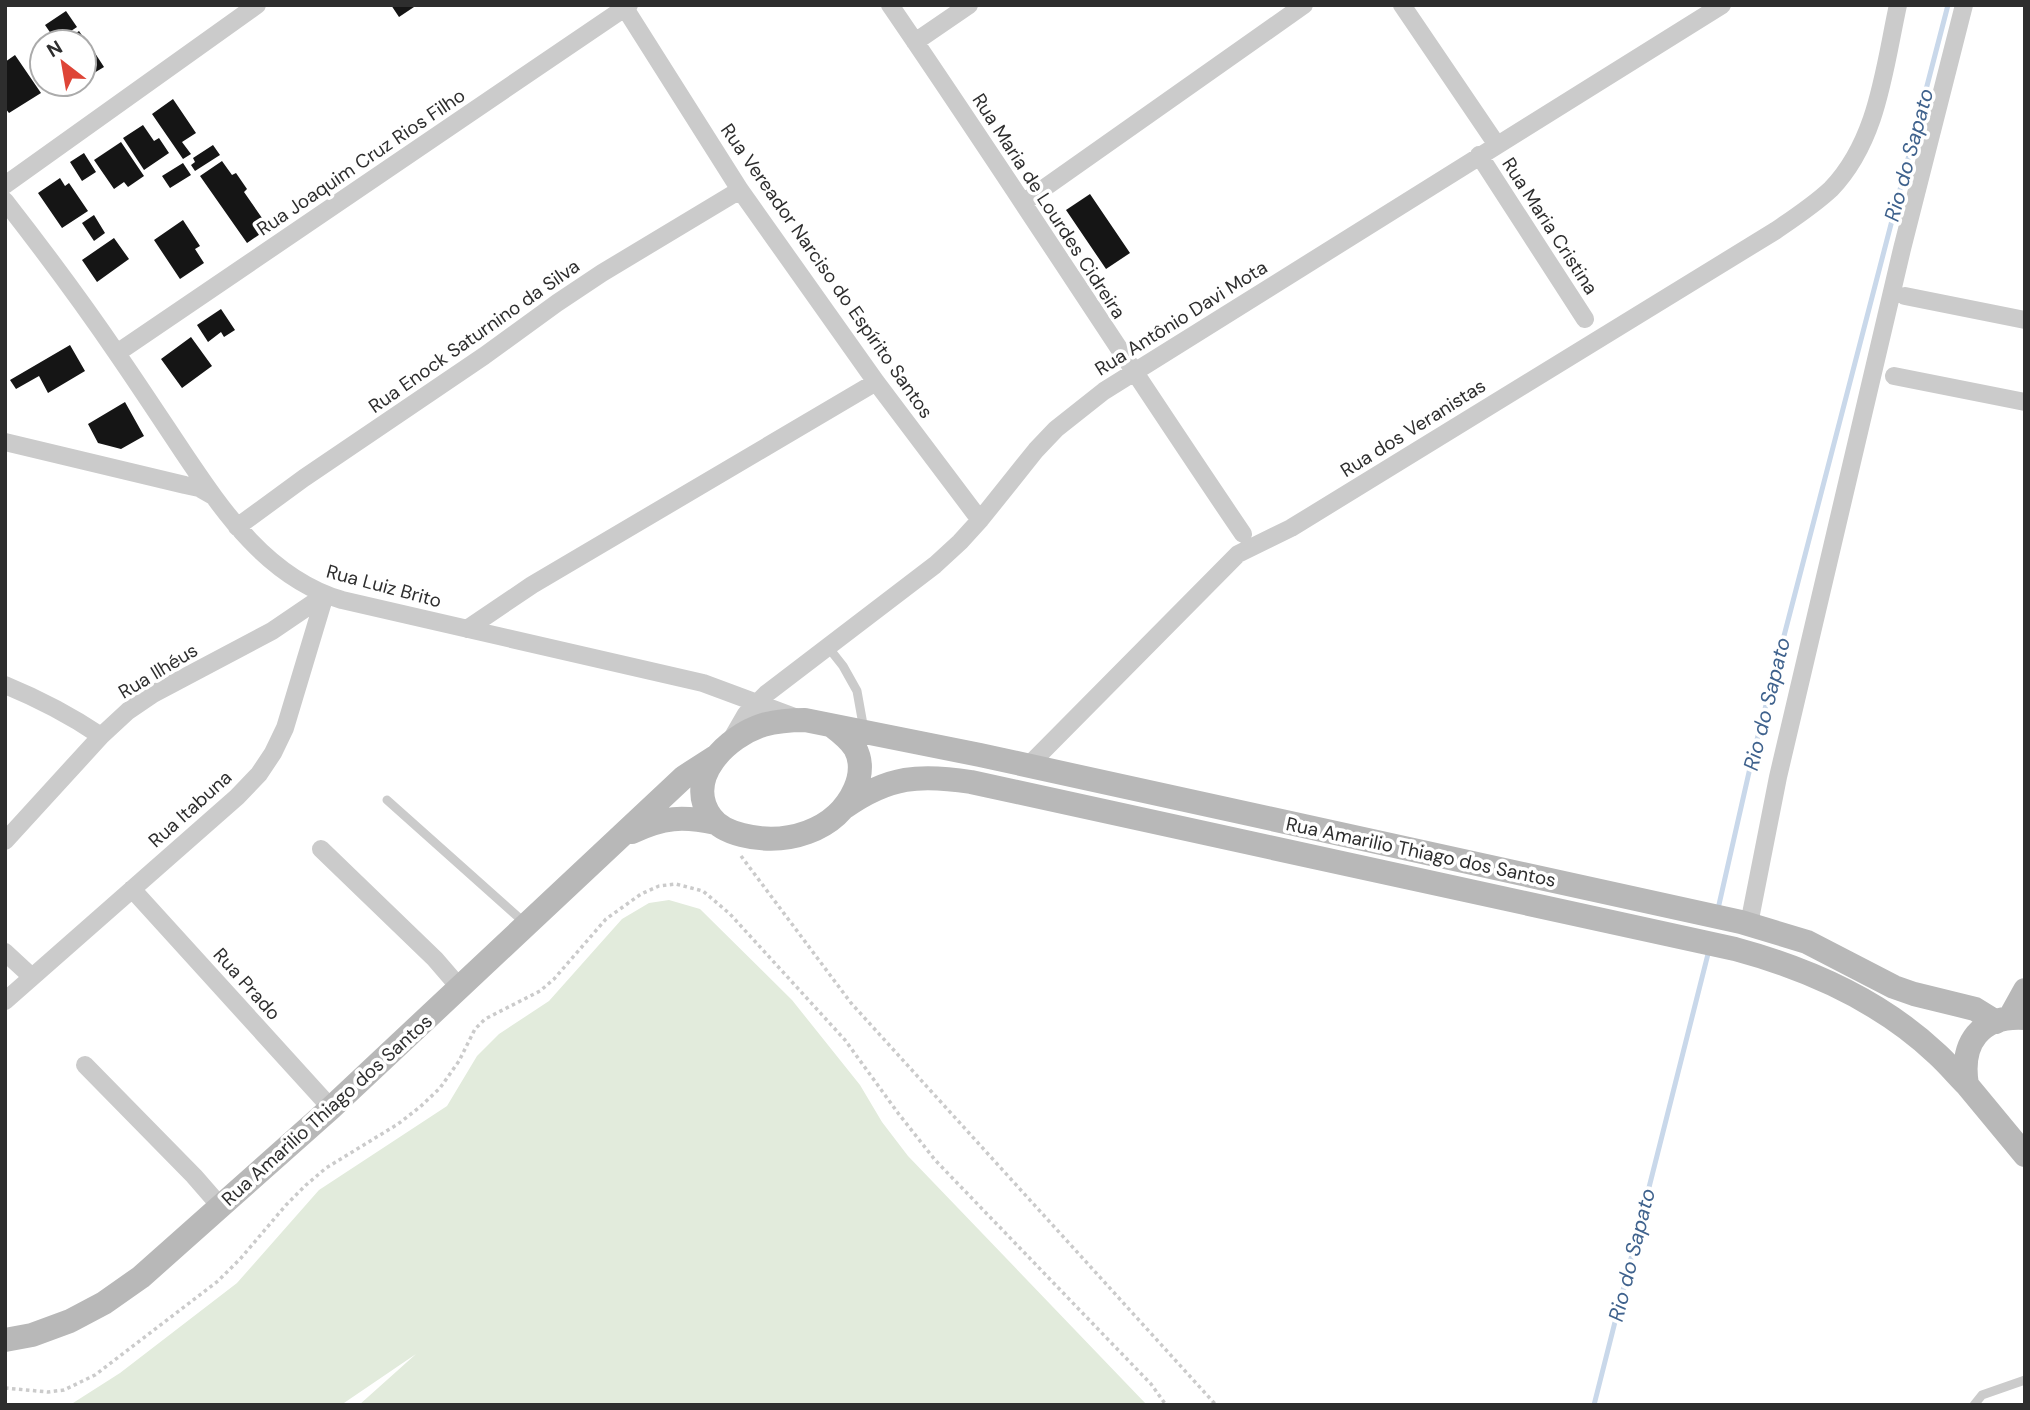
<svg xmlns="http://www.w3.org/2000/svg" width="2030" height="1410" font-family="'DM Sans',sans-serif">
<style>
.green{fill:#e2ebdc}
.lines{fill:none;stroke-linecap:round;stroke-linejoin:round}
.stream{stroke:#c9d8ea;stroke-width:5}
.building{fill:#151515}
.path{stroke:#cbcbcb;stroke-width:3.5;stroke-dasharray:3.5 3.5;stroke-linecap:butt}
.lane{stroke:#cbcbcb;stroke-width:9}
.street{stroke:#cbcbcb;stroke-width:18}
.secondary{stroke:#b8b8b8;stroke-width:24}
.labels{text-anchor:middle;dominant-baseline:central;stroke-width:7;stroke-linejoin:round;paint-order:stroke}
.street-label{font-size:19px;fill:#2e2e2e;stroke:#fff}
.water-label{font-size:21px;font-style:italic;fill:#3f628d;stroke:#fff}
</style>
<rect width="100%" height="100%" fill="#fff"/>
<!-- green -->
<path class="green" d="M 669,900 L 700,909 L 792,1000 L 860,1085 L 882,1122 L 908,1156 L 1147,1405 L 359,1405 L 416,1354 L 341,1405 L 31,1405 L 73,1403 L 120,1373 L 237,1283 L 319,1190 L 447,1106 L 477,1056 L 499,1034 L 549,1001 L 622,919 L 649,903 Z"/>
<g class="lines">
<!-- stream -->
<path class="stream" d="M 1718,909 L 1752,759 L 1948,5
M 1594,1405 L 1709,950"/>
</g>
<!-- building -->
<path class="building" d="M 391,5 L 417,5 L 399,17 Z
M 66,11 L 77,27 L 56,41 L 45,25 Z
M 79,31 L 90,47 L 84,51 L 84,42 L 62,42 Z
M 93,50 L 104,67 L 84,79 L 84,56 Z
M 15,55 L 41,93 L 9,113 L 5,108 L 5,62 Z
M 173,99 L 196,133 L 182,142 L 191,154 L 183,159 L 152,114 Z
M 143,125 L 154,141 L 159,138 L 169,153 L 144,170 L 123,138 Z
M 121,142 L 144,176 L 128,187 L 124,182 L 114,189 L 94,160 Z
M 213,145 L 220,155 L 195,171 L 191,165 L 195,162 L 193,158 Z
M 84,153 L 96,172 L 82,181 L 70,162 Z
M 222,161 L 232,175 L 236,173 L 247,189 L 244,192 L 269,228 L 247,243 L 200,176 Z
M 183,163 L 191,175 L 170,188 L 162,176 Z
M 60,178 L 65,186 L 69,183 L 88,211 L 62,228 L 38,193 Z
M 1090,194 L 1130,253 L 1106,269 L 1066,210 Z
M 94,215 L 105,233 L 94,241 L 82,223 Z
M 183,220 L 200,246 L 195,249 L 204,263 L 180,279 L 154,240 Z
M 114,238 L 129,259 L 97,282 L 82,260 Z
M 221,309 L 235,330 L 224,337 L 221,332 L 208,342 L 197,325 Z
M 191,337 L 212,366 L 182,388 L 161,359 Z
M 70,345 L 85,371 L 48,393 L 39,376 L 16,389 L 10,380 Z
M 125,402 L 144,436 L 121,449 L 98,443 L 88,424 Z"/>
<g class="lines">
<!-- path -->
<path class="path" d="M 741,856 L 851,1003 L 1216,1405
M 5,1388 L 48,1392 L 64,1390 L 95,1375 L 218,1281 L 241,1258 L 286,1205 L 306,1185 L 326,1168 L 398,1124 L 420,1107 L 440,1088 L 459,1061 L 475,1029 L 485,1019 L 540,991 L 554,979 L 606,919 L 641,894 L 659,886 L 676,884 L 703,891 L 730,914 L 845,1040 L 898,1113 L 935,1160 L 1151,1384 L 1166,1405"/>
<!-- lane -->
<path class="lane" d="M 828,647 L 843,666 L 857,691 L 864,730
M 387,800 L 526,924
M 1974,1405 L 1982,1395 L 2025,1380"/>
<!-- street -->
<path class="street" d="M 623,5 L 740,190 L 876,382 L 980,520
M 890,5 C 1010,180 1124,359 1243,534
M 1402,5 L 1497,145
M 915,42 L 969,5
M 1479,155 L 1585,319
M 5,185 L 257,5
M 5,201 C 44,251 82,302 118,355 C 140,387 161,419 183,452 C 224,513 268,578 342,600 L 703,683 L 797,718
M 1023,203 L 1304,5
M 1905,296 L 2025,320
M 117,353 L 629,5
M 1894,376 L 2025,402
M 5,442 L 185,485 L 199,488 L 213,496
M 237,527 L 304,478 L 484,356 L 557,303 L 602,273 L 740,190
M 467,629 L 532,585 L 876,382
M 5,685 C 39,699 70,715 101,736
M 731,740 L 746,714 L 766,694 L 935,565 L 960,542 L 980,520 L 1036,450 L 1056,429 L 1104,391 L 1722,5
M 1028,766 L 1238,554 L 1291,528 L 1775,231 C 1794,218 1814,205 1831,189 C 1878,140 1884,69 1898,5
M 5,841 L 101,736 L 128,711 L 153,694 L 272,631 L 325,595
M 321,849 L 435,959 L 460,988
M 132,889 L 331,1108
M 1749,924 L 1778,777 L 1902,249 L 1964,5
M 5,952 L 32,977
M 5,1001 L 237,797 L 259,774 L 273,753 L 285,728 L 325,595
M 85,1065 L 194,1176 L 221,1207"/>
<!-- secondary -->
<path class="secondary" d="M 832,726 C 840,732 849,739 855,748 C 862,761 861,775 855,789 C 836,832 785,846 742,835 C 730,832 718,827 711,817 C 683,778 728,736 763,725 C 777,721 791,720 805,720 L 980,755 L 1741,922 L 1807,942 L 1894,987 L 1914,994 L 1975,1009 L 1996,1022
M 845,807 C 889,776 920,774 971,782 L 1735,949 C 1809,969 1881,1001 1937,1054 C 1948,1064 1957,1075 1967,1085
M 632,832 C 663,817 683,816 716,823
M 2010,1017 L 2025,990
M 2025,1018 C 1980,1015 1960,1043 1967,1085 L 2025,1155
M 5,1340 L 32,1335 L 70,1321 L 104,1303 L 141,1277 L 331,1108 L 684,777 L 715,757"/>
</g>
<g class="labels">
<!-- street labels -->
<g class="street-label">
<text transform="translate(361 162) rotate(-34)">Rua Joaquim Cruz Rios Filho</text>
<text transform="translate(1049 206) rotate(57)">Rua Maria de Lourdes Cidreira</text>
<text transform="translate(1550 226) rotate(57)">Rua Maria Cristina</text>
<text transform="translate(827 271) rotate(55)">Rua Vereador Narciso do Espírito Santos</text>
<text transform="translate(1181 318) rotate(-32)">Rua Antônio Davi Mota</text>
<text transform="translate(474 336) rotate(-35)">Rua Enock Saturnino da Silva</text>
<text transform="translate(1413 428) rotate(-32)">Rua dos Veranistas</text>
<text transform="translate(384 586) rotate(15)">Rua Luiz Brito</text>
<text transform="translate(158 671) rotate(-31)">Rua Ilhéus</text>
<text transform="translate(190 809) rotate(-42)">Rua Itabuna</text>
<text transform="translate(1421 852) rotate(12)">Rua Amarilio Thiago dos Santos</text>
<text transform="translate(247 984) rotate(48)">Rua Prado</text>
<text transform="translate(327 1110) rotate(-42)">Rua Amarilio Thiago dos Santos</text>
</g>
<!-- water labels -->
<g class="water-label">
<text transform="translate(1909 155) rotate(-75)">Rio do Sapato</text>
<text transform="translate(1767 704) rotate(-76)">Rio do Sapato</text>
<text transform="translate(1632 1255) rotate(-76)">Rio do Sapato</text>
</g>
</g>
<!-- border -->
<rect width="2030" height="1410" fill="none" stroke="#2e2e2e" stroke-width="14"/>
<!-- north arrow -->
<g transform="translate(63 63) rotate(329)"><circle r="33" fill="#ffffff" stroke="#ababab" stroke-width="2"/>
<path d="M0-5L12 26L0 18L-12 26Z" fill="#de4537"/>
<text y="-10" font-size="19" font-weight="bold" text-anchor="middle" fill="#2e2e2e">N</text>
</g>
</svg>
